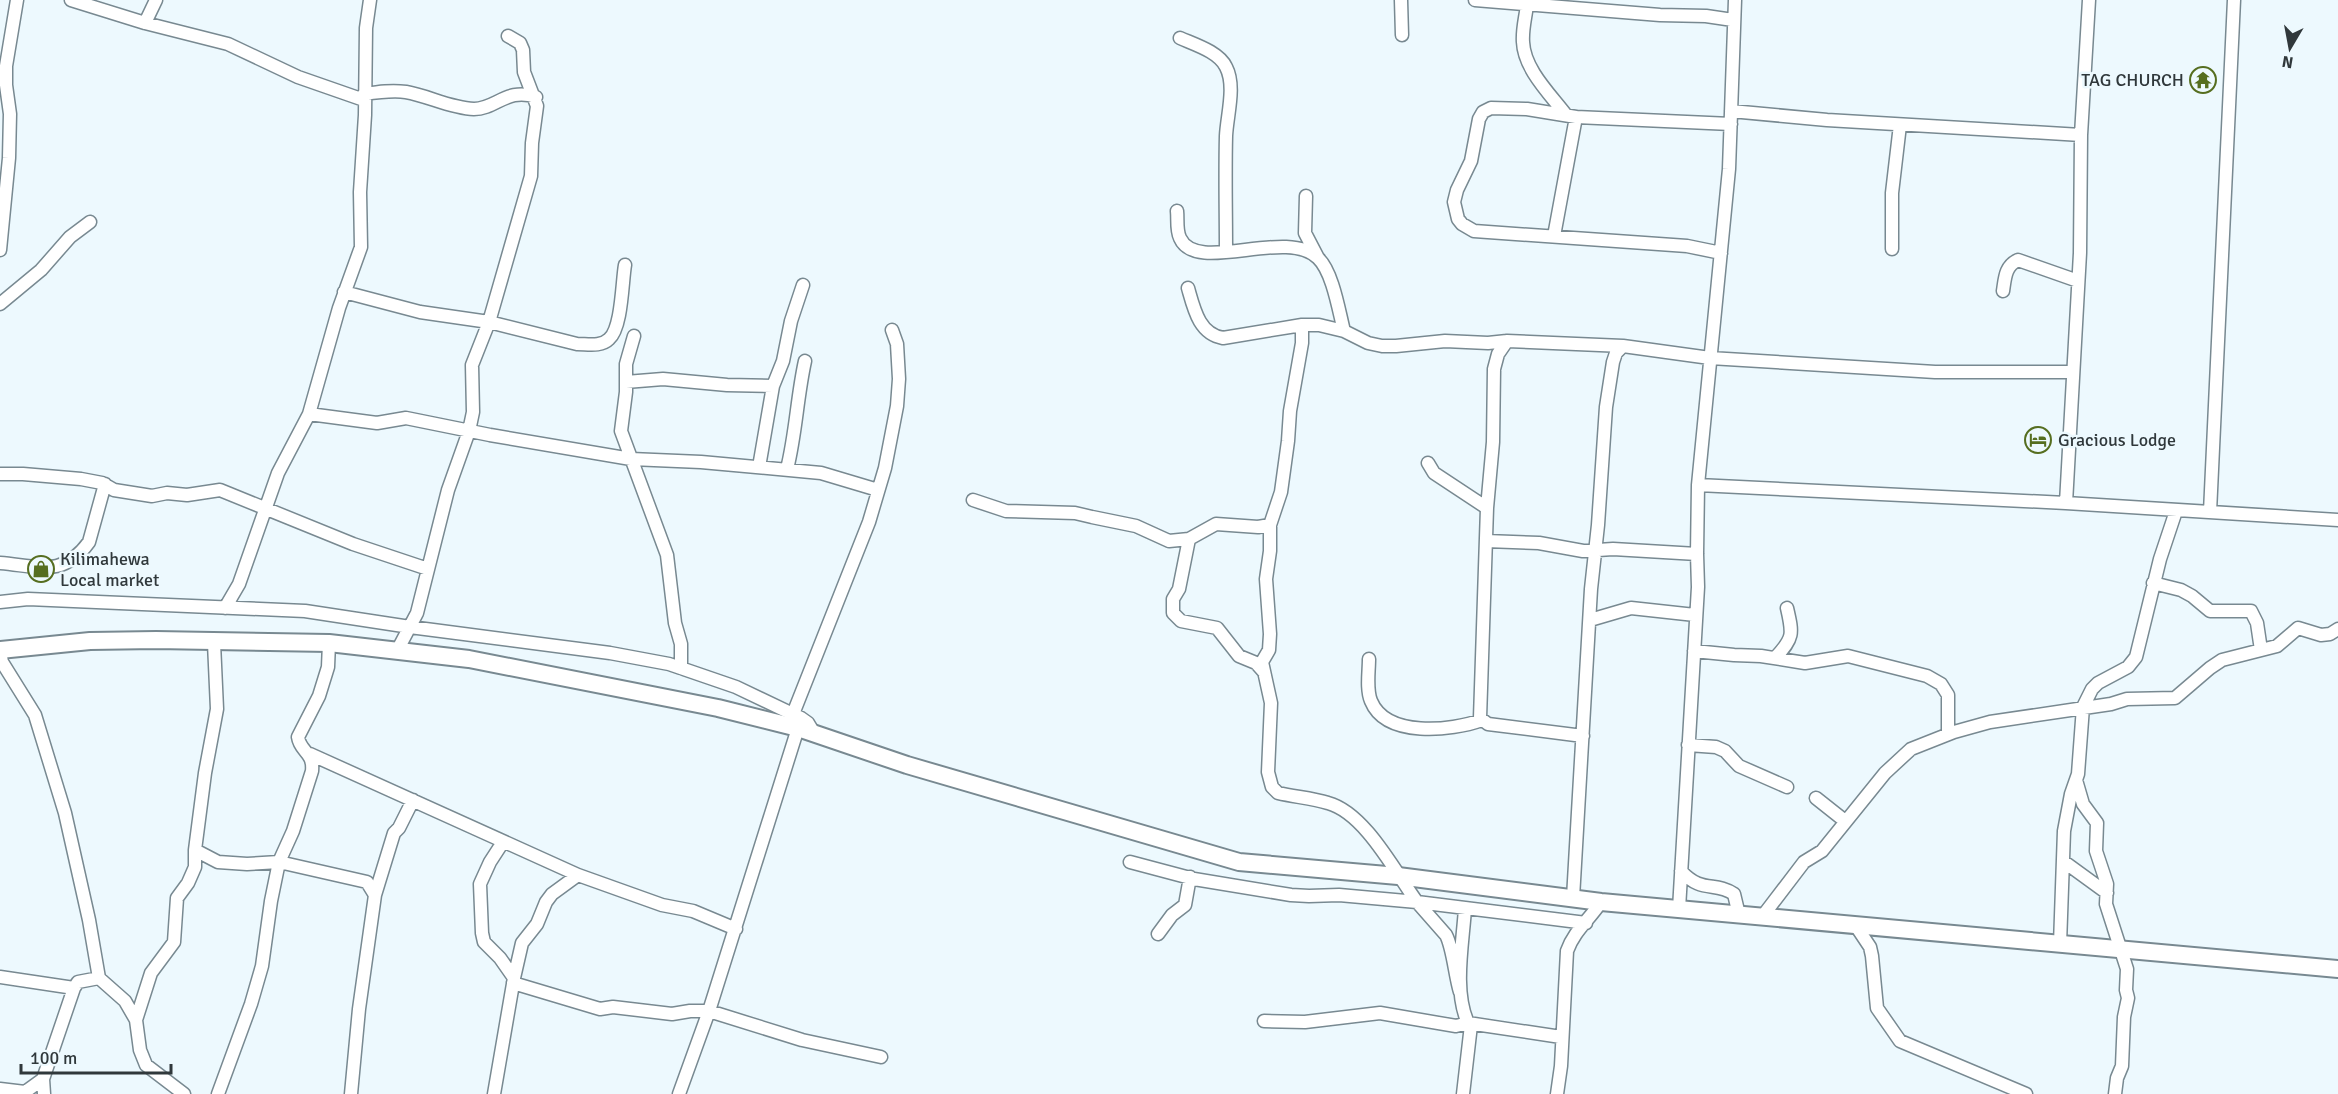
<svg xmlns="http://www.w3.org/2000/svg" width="2338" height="1094" font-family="Signika,sans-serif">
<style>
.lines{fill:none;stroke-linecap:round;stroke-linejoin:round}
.minor-casing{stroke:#788991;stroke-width:15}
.secondary-casing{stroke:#788991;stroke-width:20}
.minor{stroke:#fff;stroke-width:12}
.secondary{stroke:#fff;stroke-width:16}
.labels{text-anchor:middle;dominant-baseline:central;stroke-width:5;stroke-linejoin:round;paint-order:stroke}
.poi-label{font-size:18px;fill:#30383b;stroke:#edf9fe;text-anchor:start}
</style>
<rect width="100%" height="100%" fill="#edf9fe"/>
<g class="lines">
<defs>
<path id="minor" d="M 71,0 L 145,23 L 228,44 L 298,77 L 364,100
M 1401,0 L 1402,35
M 1475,0 L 1660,15 L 1706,16 L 1733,20
M 1527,4 C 1526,16 1522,29 1523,42 C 1524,69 1550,94 1566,115
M 145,23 L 156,0
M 1180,38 C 1196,45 1219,52 1226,67 C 1236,86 1227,115 1226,136 C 1225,175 1226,213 1226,252
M 364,94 C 378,92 392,90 406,92 C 429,96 450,108 474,109 C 496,109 507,87 536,97
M 1731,111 L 1827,120 L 2081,135
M 1306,196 L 1305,233 L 1318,258
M 1177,211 C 1178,219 1176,230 1180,238 C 1196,275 1286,227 1318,258 C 1333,272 1339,312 1344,331
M 1554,236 L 1576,117
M 1892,249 L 1892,193 L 1900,125
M 0,250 L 9,158 L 10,114 L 6,85 L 6,66 L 17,0
M 1721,253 L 1687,246 L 1474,231 L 1462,224 L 1458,219 L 1454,202 L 1457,190 L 1471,161 L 1479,119 L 1483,112 L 1491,108 L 1527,109 L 1576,117 L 1731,124
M 1188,288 C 1194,309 1199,334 1223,338 L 1302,325 L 1319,325 L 1344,331 L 1368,343 L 1382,346 L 1396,346 L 1445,341 L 1488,343 L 1507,341 L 1623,346 L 1710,358 L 1935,372 L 2073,372
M 2003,291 C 2005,278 2005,266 2018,260 L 2078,281
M 344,292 L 420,312 L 489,322 L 577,344 C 588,344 601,347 609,339 C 622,328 622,282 625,265
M 0,304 L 41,270 L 70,237 L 90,222
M 1302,325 L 1302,343 L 1290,411 L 1288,441 L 1281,492 L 1270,525 L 1270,551 L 1266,579 L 1270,634 L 1269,650 L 1262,662 L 1271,703 L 1268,772 L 1272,787 L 1278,793 C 1295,797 1312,798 1328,803 C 1365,813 1395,872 1417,902 L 1586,923
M 634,336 L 626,364 L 626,392 L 621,431 L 667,555 L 675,623 L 681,644 L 681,668
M 1507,341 L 1498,354 L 1494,369 L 1493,442 L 1487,508 L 1480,718 L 1488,724 L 1583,736
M 626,382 L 663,379 L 727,385 L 773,386
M 309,414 L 377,423 L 406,418 L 490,435 L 631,459 L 701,462 L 821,473 L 878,490
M 1428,463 L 1434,473 L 1487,508
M 759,467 L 773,386 L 783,361 L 791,321 L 803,285
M 787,469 C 796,433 797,397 805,361
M 0,474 L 23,474 L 81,479 L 102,483 L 114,490 L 152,496 L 167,493 L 187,495 L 220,490 L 353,544 L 428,569
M 1698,485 L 2066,503 L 2080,253 L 2081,135 L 2089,0
M 973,500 L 1006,511 L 1075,513 L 1092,517 L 1136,526 L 1169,541 L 1189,539 L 1216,524 L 1258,527 L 1270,525
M 2066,503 L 2338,520
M 2210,512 L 2234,0
M 1189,539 L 1179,589 L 1173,599 L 1173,613 L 1181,621 L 1217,628 L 1239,656 L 1256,663 L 1264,672
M 1486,541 L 1539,543 L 1583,551 L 1613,549 L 1697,554
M 0,563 C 38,566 63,578 89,542 L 105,484
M 2153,583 L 2181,590 L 2192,596 L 2210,611 L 2251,611 L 2257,623 L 2261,650
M 0,602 L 28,599 L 305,611 L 410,627 L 610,653 L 669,664 L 736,687 L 801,718 L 808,723 L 814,733
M 225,608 L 239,584 L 278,473 L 309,414 L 339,308 L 361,247 L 360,192 L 365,115 L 366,28 L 370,0
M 1590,620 L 1631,608 L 1695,615
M 397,651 L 417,613 L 448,490 L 469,431 L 473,412 L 472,365 L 489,322 L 531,176 L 532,143 L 537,106 L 524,72 L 523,50 L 520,43 L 508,36
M 1694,651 L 1734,655 L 1761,656 L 1805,663 L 1848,656 L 1927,676 L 1941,684 L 1948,695 L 1948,734
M 0,652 L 2,662 L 35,715 L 65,813 L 89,920 L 99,978 L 125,1001 L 136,1020
M 1775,658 C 1794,638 1793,634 1787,608
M 1369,659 C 1369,672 1366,689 1371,701 C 1386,738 1451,731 1482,720
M 793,714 L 869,522 L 885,468 L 897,406 L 899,379 L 897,344 L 892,330
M 1688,745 L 1716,747 L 1725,751 L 1739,766 L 1787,787
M 310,754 L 578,875 L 662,905 L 693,911 L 736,929
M 2076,780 L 2083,804 L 2097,823 L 2096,851 L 2107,884 L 2106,904 L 2127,969 L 2126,990 L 2128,998 L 2124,1017 L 2122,1066 L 2117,1078 L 2115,1094
M 1816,798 L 1845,821
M 503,842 L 490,862 L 480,884 L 482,933 L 484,942 L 500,958 L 514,978
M 195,850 L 218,862 L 247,864 L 279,862 L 367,882 L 375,895
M 2063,861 L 2107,893
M 1130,862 L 1194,879 L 1291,895 L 1309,896 L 1339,895 L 1417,902 L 1446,935 C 1453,948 1455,976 1460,992
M 1681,871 C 1702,894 1715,881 1734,894 L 1739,915
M 1573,898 L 1591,589 L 1598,525 L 1606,407 L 1613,362 L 1616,353 L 1623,346
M 1465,908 C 1463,943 1453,990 1468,1023 L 1561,1037
M 1679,909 L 1698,587 L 1697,554 L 1698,485 L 1729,169 L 1735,0
M 1762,917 L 1804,862 L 1822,851 L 1885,773 L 1911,749 L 1954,732 L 1990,722 L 2111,704 L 2127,699 L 2175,698 L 2210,668 L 2222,660 L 2277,646 L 2298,628 L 2321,635 L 2330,634 L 2338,629
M 1856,926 L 1870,947 L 1872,956 L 1877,1008 L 1900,1041 L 2026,1094
M 1158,934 L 1172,915 L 1185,905 L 1190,877
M 2060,944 L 2064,831 L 2071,794 L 2078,774 L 2083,707 L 2092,689 L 2098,683 L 2128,667 L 2136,657 L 2160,559 L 2176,511
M 0,977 L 74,988
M 513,983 L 600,1009 L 613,1007 L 672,1014 L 690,1011 L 709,1011 L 802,1040 L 881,1057
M 1264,1021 L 1305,1022 L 1380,1013 L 1456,1026 L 1468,1023
M 0,1089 L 25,1092 L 43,1079
M 44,1094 L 43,1079 L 74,988 L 78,982 L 99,978
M 184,1094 L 146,1065 L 140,1050 L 136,1020 L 151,973 L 174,942 L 177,898 L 188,883 L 195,867 L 195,850 L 205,773 L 217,709 L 214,643
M 218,1094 L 251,1004 L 262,966 L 271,901 L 279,862 L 293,831 L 312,771 C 314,752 300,752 298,737 L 319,696 L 328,667 L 329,643
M 351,1094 L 359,1009 L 375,895 L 394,833 L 399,828 L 413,800
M 494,1094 L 514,978 L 522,943 L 537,924 L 546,902 L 552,894 L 578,875
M 679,1094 L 709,1011 L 798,728
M 1463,1094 L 1471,1025
M 1557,1094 L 1561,1066 L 1567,951 C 1574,931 1589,920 1601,902"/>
<path id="secondary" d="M 0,650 L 90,641 L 156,640 L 329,643 L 469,659 L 718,708 L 798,728 L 907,765 L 1239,862 L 1398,876 L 1601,902 L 2338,969"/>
</defs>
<!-- minor casing -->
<use href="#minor" class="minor-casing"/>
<!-- secondary casing -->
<use href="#secondary" class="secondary-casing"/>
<!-- minor -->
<use href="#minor" class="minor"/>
<!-- secondary -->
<use href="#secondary" class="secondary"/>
</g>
<!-- icons -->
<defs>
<symbol id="temple-ring" viewBox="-11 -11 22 22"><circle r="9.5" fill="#edf9fe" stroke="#566e20" stroke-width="1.5"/><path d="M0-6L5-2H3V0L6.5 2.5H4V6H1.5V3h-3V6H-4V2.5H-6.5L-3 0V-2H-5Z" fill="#566e20"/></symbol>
<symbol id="hotel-ring" viewBox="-11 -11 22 22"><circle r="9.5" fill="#edf9fe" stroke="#566e20" stroke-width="1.5"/><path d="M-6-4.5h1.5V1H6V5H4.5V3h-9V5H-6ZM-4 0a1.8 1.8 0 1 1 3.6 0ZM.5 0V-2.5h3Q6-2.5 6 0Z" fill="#566e20"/></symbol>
<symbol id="shop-ring" viewBox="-11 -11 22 22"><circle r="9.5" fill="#edf9fe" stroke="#566e20" stroke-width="1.5"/><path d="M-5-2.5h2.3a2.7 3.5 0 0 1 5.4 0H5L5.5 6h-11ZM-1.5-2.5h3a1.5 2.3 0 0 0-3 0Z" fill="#566e20"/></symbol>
</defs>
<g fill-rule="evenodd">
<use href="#temple-ring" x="2188" y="65" width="30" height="30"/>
<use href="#hotel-ring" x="2023" y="425" width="30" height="30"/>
<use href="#shop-ring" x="26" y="554" width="30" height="30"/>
</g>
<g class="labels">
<!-- poi labels -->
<g class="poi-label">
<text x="2184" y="80" text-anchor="end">TAG CHURCH</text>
<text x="2058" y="440">Gracious Lodge</text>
<text x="60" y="559">Kilimahewa<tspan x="60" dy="21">Local market</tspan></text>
</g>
</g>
<!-- north arrow -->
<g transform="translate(2290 48) rotate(190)" stroke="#edf9fe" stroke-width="4.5" paint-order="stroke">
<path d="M0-4.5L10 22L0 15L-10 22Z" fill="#30383b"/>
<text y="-9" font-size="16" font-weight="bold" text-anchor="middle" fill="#30383b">N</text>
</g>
<!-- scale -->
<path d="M21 1064v9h150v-9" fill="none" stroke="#30383b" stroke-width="3"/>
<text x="30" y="1064" font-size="18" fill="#30383b" stroke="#edf9fe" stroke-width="4.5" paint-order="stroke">100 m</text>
</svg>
